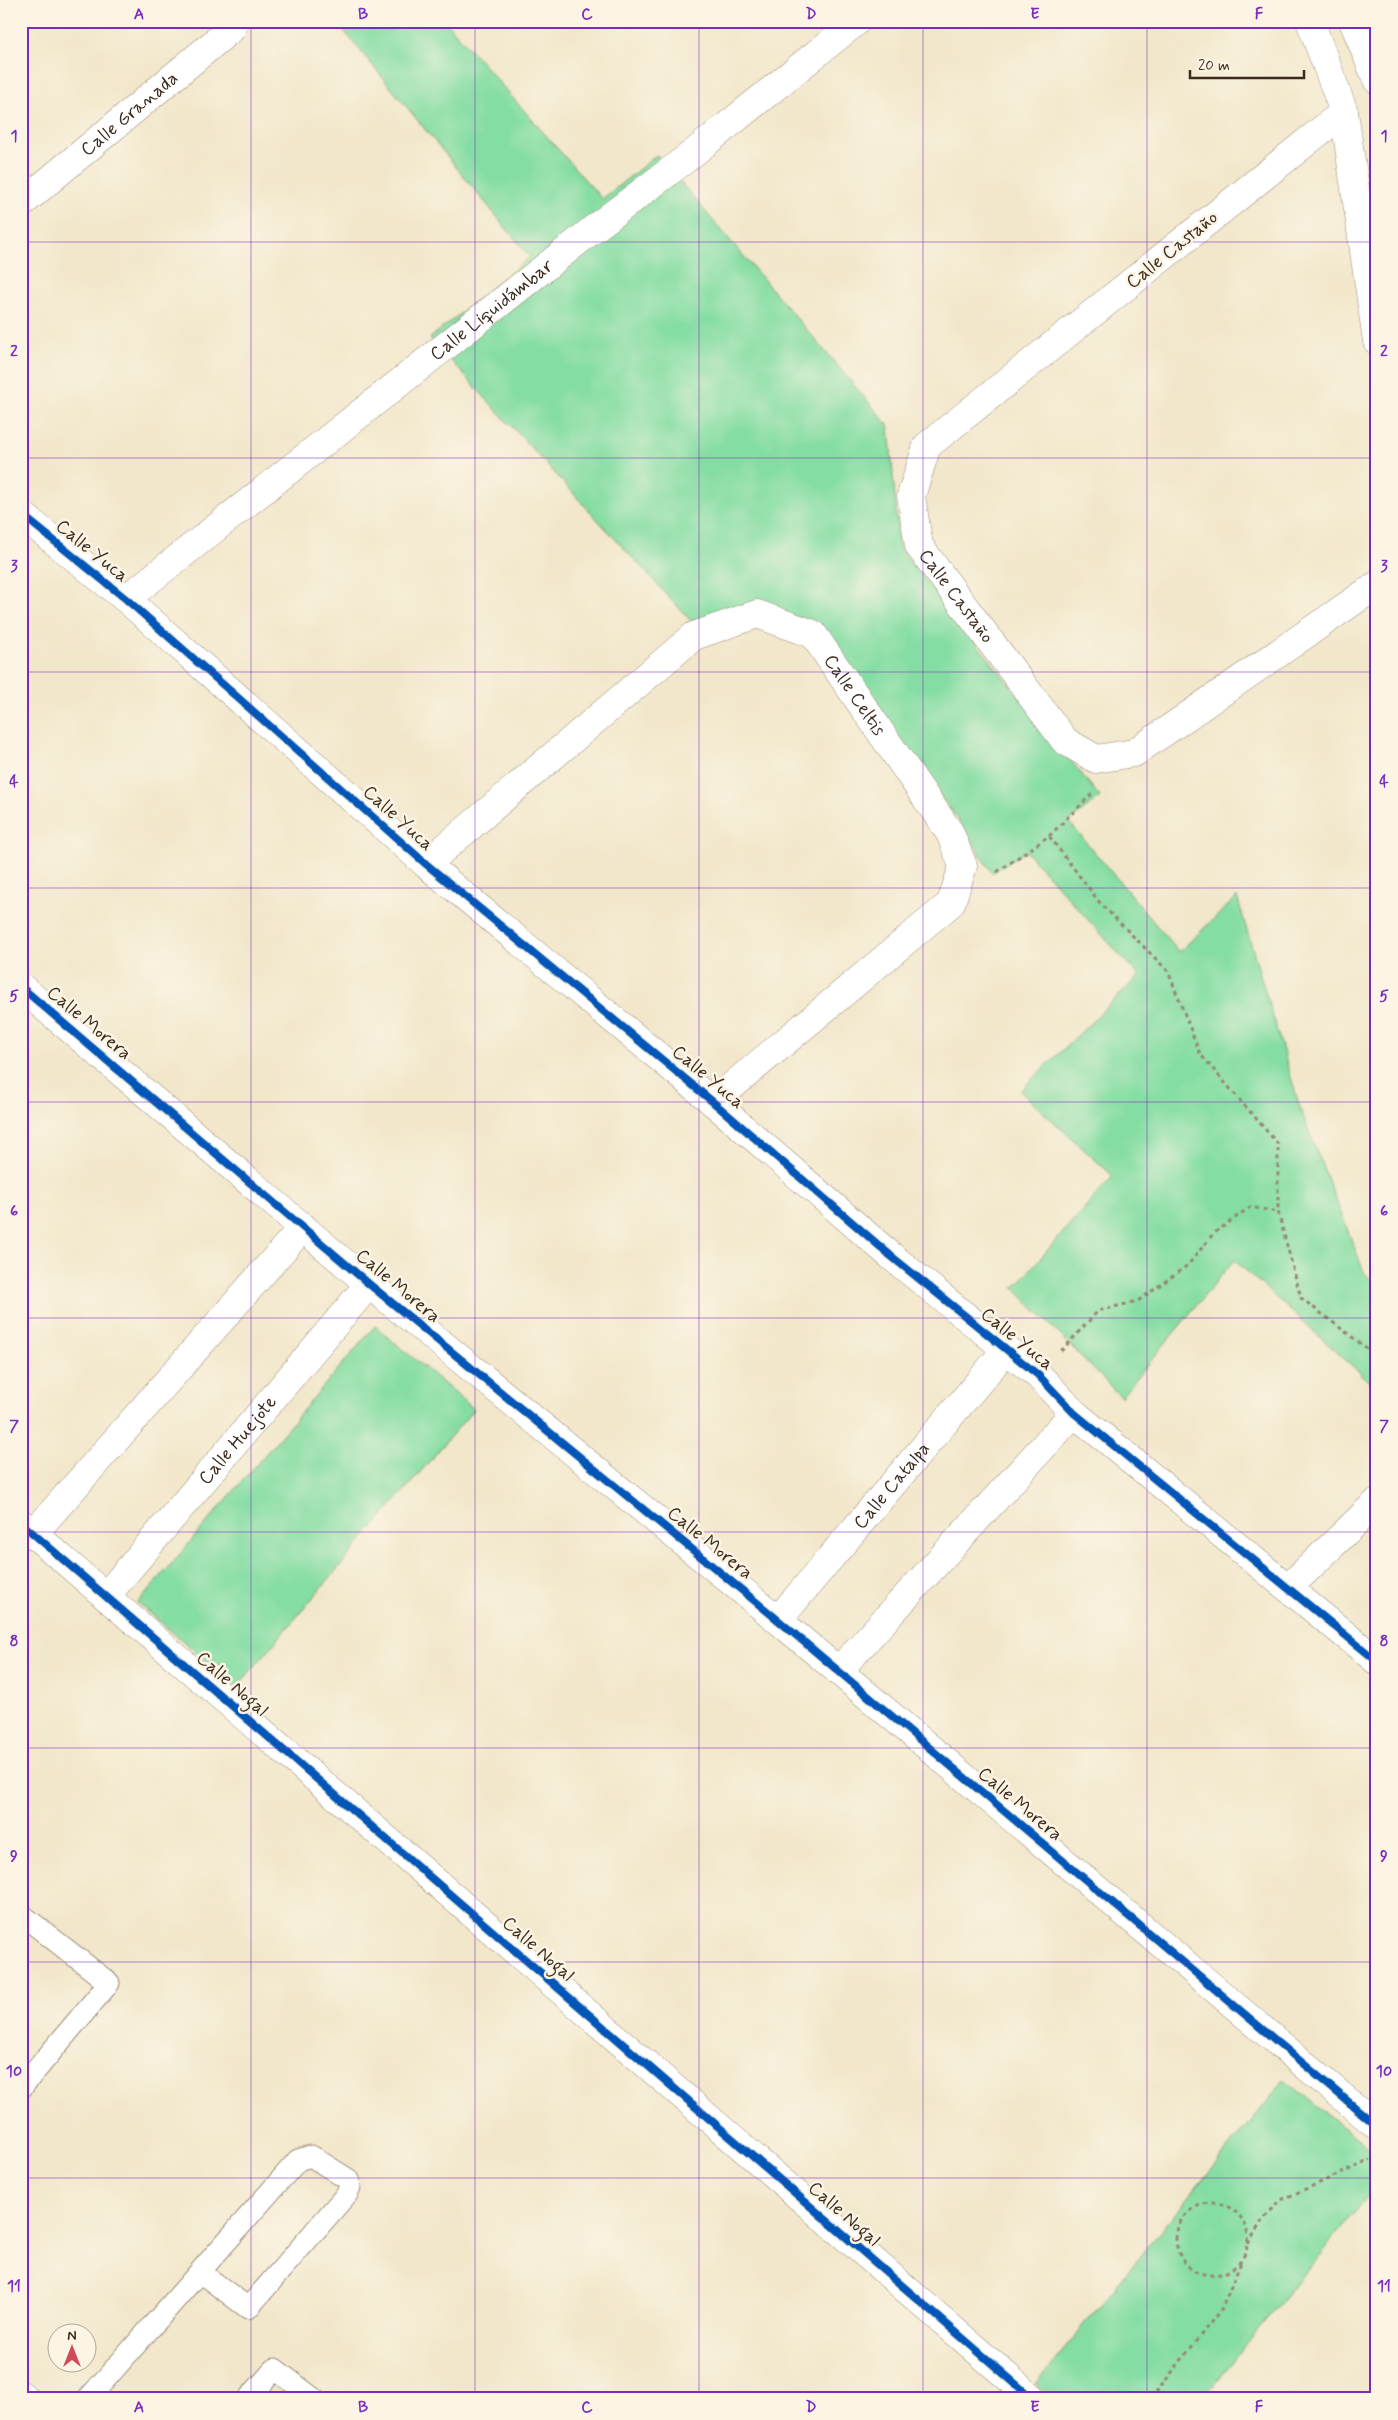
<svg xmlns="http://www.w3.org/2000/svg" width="1398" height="2420" font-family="Mynerve,sans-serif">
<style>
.green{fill:#84dda3;stroke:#608460}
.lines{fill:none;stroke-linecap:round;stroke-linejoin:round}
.lane-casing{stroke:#968874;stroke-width:23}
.street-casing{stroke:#968874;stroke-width:29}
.secondary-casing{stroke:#968874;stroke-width:29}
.highway-casing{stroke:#968874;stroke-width:29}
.path{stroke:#968874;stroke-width:3;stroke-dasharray:4 4;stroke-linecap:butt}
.lane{stroke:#fff;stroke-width:21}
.street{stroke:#fff;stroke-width:28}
.secondary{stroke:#fff;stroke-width:28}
.highway{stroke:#fff;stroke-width:28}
.cycleway-casing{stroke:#fcf5e5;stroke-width:11}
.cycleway{stroke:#0057b8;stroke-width:8}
.grid{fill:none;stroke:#7b2cbf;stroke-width:1;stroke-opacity:0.55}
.labels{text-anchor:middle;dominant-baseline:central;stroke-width:5;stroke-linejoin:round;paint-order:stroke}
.street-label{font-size:19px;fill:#3b2a1e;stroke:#fcf5e5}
.neatline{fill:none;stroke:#7b2cbf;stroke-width:2}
.grid-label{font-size:16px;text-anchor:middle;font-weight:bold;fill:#7b2cbf}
</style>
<rect width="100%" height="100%" fill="#fcf5e5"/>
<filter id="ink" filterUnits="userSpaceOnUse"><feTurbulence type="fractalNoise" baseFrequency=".02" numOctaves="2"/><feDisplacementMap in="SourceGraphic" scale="10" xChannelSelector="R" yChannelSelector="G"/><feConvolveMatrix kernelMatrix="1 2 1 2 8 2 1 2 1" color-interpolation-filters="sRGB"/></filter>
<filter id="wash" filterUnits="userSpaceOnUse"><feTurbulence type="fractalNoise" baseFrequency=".0096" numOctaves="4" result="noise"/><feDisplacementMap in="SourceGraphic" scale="20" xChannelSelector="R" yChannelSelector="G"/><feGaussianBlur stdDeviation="1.12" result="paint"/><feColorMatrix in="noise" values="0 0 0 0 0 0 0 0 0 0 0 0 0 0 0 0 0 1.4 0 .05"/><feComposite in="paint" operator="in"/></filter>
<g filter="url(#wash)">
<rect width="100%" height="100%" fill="#f2e7cb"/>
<!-- green -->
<path class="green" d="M 336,21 L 445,21 L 602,199 L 657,155 L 889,426 L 899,547 L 1100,797 L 1069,822 L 1179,952 L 1237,897 L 1301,1111 L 1364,1272 L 1377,1286 L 1377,1388 L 1234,1260 L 1121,1397 L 1014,1288 L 1113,1176 L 1020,1091 L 1139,976 L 1026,851 L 992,873 L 954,814 L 815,631 L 751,604 L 691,621 L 430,338 L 530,257 Z
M 375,1326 L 474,1409 L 237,1687 L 138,1603 Z
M 1284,2080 L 1377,2154 L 1377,2185 L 1202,2399 L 1053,2399 L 1036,2384 Z"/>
</g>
<g filter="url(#ink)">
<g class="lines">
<defs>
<path id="lane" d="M 21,1914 L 109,1983 L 21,2088
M 88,2399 L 298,2160 L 311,2156 L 349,2180 L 350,2187 L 347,2194 L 248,2308 L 200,2272
M 248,2399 L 275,2369 L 314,2399"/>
<g id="street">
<path id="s1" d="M 1344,112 L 927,446 L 911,496 L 919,546 L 1065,741 L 1096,759 L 1134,753 L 1377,585"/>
<path id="s2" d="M 21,204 L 232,28 L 235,21"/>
<path d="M 21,514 L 126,599 L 426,864 L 713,1102 L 891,1256 L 1038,1375 L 1074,1413 L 1377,1661"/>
<path id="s3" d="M 126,599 L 596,227 L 687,158 L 857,21"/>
<path id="s4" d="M 426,864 L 694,636 L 757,614 L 813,634 L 950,833 L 963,866 L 951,903 L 713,1102"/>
<path d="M 21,987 L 369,1284 L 778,1620 L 1377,2126"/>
<path d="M 21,1523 L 1033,2399"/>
<path d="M 34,1533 L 303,1227"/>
<path d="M 1288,1588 L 1377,1502"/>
<path id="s5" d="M 106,1596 L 369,1284"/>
<path id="s6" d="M 778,1620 L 1005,1351"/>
<path d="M 838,1671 L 1074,1413"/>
</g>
<path id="secondary" d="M 1310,21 L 1344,112 L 1377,341
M 21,2395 L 25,2399"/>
<path id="highway" d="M 1353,21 L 1377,80"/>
</defs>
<!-- lane casing -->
<use href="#lane" class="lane-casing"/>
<!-- street casing -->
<use href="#street" class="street-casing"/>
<!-- secondary casing -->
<use href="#secondary" class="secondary-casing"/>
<!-- highway casing -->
<use href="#highway" class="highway-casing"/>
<!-- path -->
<path class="path" d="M 1049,836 L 1093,793
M 997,872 L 1049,836 L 1100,903 L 1168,971 L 1200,1054 L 1278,1144 L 1278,1212 L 1301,1298 L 1377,1356
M 1061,1351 L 1098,1311 L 1138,1301 L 1188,1265 L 1213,1234 L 1250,1207 L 1278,1212
M1176 2239a36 36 0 1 1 72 0a36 36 0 1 1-72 0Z
M 1248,2244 L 1263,2219 L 1281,2200 L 1371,2160
M 1151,2399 L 1222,2308 L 1242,2260"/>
<!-- lane -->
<use href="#lane" class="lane"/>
<!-- street -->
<use href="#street" class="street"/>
<!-- secondary -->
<use href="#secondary" class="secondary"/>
<!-- highway -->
<use href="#highway" class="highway"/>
<defs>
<path id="cycleway" d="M 21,514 L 126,599 L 426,864 L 713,1102 L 891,1256 L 1038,1375 L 1074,1413 L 1377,1661
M 21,987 L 369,1284 L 778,1620 L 1377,2126
M 21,1523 L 1033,2399"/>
</defs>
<!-- cycleway casing -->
<use href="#cycleway" class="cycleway-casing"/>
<!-- cycleway -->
<use href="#cycleway" class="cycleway"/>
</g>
</g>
<!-- grid -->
<path class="grid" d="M 251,21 L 251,2399M 475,21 L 475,2399M 699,21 L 699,2399M 923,21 L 923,2399M 1147,21 L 1147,2399M 21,242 L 1377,242M 21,458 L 1377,458M 21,672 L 1377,672M 21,888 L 1377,888M 21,1102 L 1377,1102M 21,1318 L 1377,1318M 21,1532 L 1377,1532M 21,1748 L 1377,1748M 21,1962 L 1377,1962M 21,2178 L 1377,2178"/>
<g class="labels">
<!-- street labels -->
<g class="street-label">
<text stroke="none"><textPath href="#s2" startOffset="141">Calle Granada</textPath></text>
<text transform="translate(1172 250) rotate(-39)">Calle Castaño</text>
<text stroke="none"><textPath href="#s3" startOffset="466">Calle Liquidámbar</textPath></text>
<text transform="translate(92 551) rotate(39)">Calle Yuca</text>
<text stroke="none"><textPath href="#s1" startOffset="700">Calle Castaño</textPath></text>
<text stroke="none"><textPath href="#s4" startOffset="552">Calle Celtis</textPath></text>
<text transform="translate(398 818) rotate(42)">Calle Yuca</text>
<text transform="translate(89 1023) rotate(40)">Calle Morera</text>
<text transform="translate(708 1077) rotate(40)">Calle Yuca</text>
<text transform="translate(398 1286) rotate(40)">Calle Morera</text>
<text transform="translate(1017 1339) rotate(39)">Calle Yuca</text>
<text stroke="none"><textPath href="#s5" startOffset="204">Calle Huejote</textPath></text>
<text stroke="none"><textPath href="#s6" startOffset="176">Calle Catalpa</textPath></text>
<text transform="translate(710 1543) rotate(39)">Calle Morera</text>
<text transform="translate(232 1684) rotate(41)">Calle Nogal</text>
<text transform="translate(1020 1804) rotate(40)">Calle Morera</text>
<text transform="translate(538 1949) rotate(41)">Calle Nogal</text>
<text transform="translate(844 2214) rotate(41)">Calle Nogal</text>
</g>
</g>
<!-- margin -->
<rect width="1398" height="2420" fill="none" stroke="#fcf5e5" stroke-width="55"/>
<!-- north arrow -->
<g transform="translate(72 2348)"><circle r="24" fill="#fcf5e5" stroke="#afa495"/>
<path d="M0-4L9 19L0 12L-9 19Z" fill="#d1495b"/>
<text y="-8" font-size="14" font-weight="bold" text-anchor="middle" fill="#3b2a1e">N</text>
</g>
<!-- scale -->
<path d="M1190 70v8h114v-8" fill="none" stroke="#3b2a1e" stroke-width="2.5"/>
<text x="1198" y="70" font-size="15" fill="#3b2a1e" stroke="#fcf5e5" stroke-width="4" paint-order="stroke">20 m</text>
<rect x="28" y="28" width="1342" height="2364" class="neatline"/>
<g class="grid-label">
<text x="139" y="19">A</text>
<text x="363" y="19">B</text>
<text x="587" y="19">C</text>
<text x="811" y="19">D</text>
<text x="1035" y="19">E</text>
<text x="1259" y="19">F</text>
<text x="14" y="141">1</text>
<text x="1384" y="141">1</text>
<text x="14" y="356">2</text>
<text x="1384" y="356">2</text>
<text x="14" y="571">3</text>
<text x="1384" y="571">3</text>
<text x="14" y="786">4</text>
<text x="1384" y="786">4</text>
<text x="14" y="1001">5</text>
<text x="1384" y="1001">5</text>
<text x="14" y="1216">6</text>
<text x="1384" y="1216">6</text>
<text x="14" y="1431">7</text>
<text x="1384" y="1431">7</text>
<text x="14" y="1646">8</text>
<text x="1384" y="1646">8</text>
<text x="14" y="1861">9</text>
<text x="1384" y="1861">9</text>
<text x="14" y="2076">10</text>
<text x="1384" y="2076">10</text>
<text x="14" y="2291">11</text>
<text x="1384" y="2291">11</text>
<text x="139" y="2412">A</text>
<text x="363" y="2412">B</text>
<text x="587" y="2412">C</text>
<text x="811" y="2412">D</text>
<text x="1035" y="2412">E</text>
<text x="1259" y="2412">F</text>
</g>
</svg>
